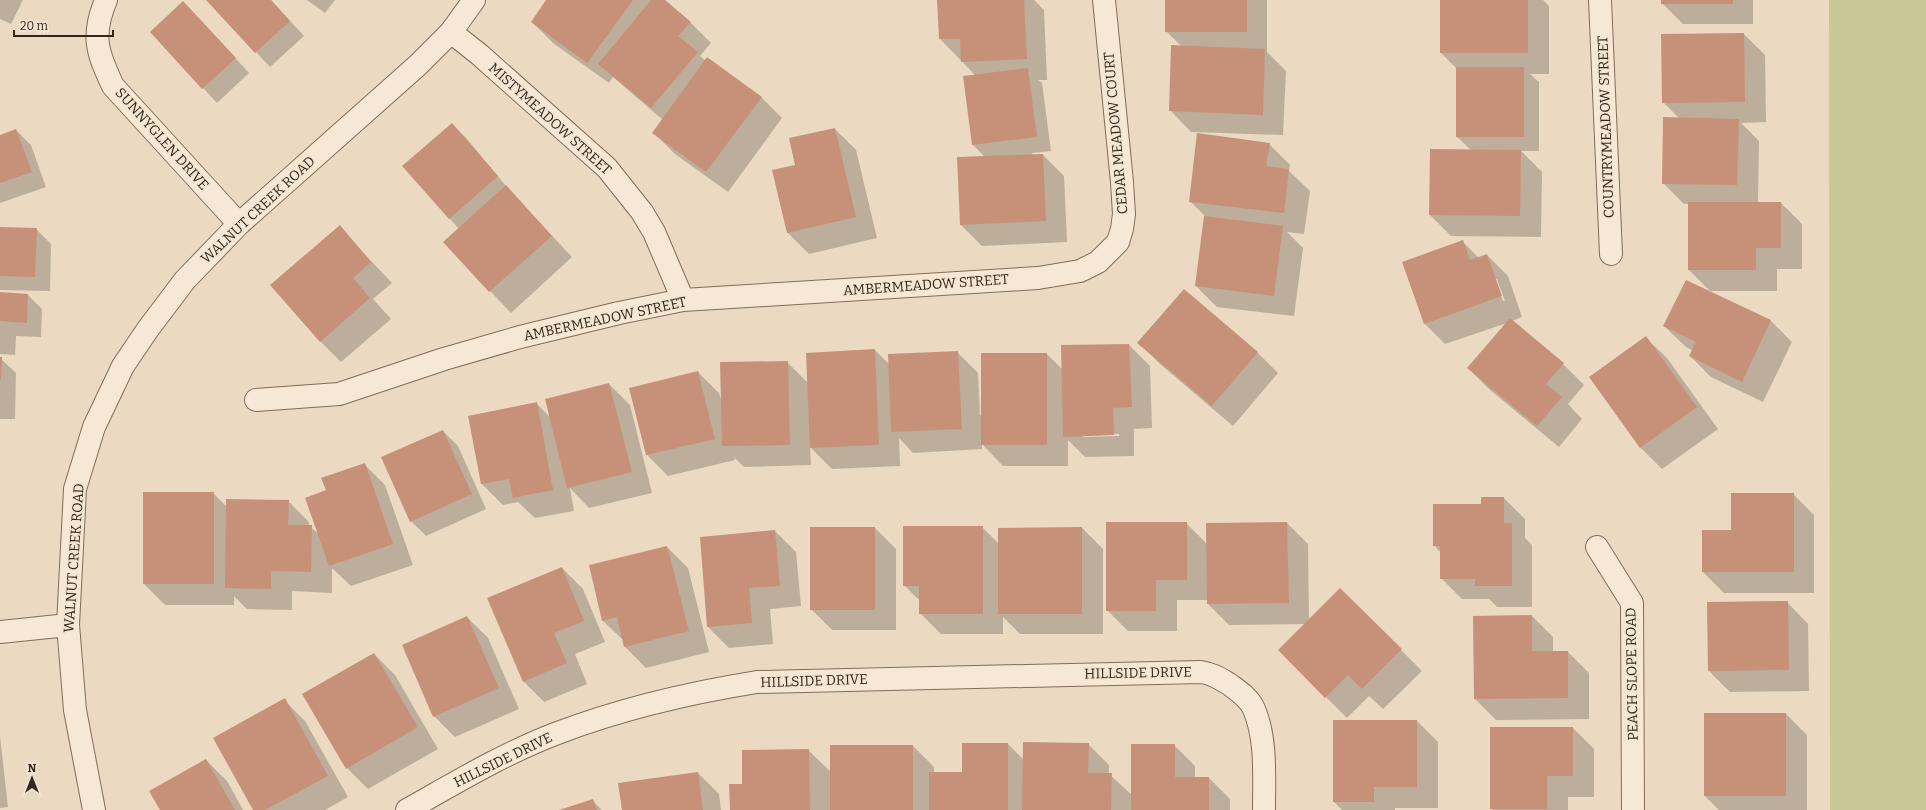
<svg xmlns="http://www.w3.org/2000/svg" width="1926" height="810" font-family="Bitter,serif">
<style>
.green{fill:#c8c896}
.shadow{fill:#0003;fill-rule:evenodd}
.building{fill:#c79179}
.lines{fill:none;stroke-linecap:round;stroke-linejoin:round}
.minor-casing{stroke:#836b5a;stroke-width:24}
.tertiary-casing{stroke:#836b5a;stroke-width:24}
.minor{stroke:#f6e8d4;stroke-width:22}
.tertiary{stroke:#f6e8d4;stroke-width:22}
.labels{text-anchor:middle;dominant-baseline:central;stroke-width:3.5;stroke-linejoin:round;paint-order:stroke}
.street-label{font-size:14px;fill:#34261d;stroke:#f3e5d0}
</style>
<rect width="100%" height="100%" fill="#ebdac1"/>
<!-- green -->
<path class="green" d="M 1829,0 L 1926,0 L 1926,810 L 1830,810 Z"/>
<!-- shadow -->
<path class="shadow" d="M 0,0 L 23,0 L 11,24 L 0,19 Z
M 208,0 L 271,0 L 304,36 L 270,67 Z
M 307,0 L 335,0 L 325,13 Z
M 548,0 L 663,0 L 690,22 L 711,43 L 700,56 L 706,61 L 761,97 L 782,118 L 728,192 L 675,154 L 654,133 L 663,120 L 613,77 L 609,83 L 553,43 L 532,22 Z
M 938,0 L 1034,0 L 1044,10 L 1047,80 L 1038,80 L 1042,83 L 1051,151 L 1032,153 L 1033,155 L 1043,155 L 1064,176 L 1067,242 L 982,246 L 961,225 L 985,157 L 973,145 L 976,76 L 940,39 Z
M 1166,0 L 1267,0 L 1267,52 L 1286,71 L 1283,135 L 1191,132 L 1170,110 L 1182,47 L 1166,31 Z
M 1441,0 L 1543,0 L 1549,6 L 1549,74 L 1530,74 L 1539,82 L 1539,151 L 1521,151 L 1542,172 L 1541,237 L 1451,236 L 1430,215 L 1471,150 L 1457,137 L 1457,69 L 1441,53 Z
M 1662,0 L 1753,0 L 1753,24 L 1683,24 L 1662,3 Z
M 198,17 L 249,73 L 217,103 L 203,88 Z
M 1744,34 L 1765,55 L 1766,122 L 1741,123 L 1759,141 L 1758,203 L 1781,203 L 1802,224 L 1802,269 L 1777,269 L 1777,291 L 1710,291 L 1689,270 L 1689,204 L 1684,204 L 1663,183 L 1680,119 L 1663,102 Z
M 452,124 L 467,139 L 511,192 L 572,257 L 511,313 L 444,242 L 459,229 L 449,218 Z
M 835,129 L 856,150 L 877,238 L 809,254 L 788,233 L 774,171 L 796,166 Z
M 16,130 L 31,145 L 46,187 L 0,203 L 0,136 Z
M 1269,144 L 1290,165 L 1289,171 L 1310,191 L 1304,234 L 1287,232 L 1303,248 L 1294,316 L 1217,307 L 1196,286 L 1205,216 L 1190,201 Z
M 339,227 L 392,283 L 373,299 L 391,319 L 341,362 L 320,341 Z
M 0,228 L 36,229 L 51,244 L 50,291 L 0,290 Z
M 1463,242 L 1479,258 L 1487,255 L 1508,276 L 1522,317 L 1512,321 L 1563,364 L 1584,385 L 1568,404 L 1582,419 L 1559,447 L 1489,389 L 1468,368 L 1507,323 L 1445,344 L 1424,323 ZM 1495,279 L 1497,279 L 1505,301 L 1503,301 Z
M 1686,281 L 1771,321 L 1792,342 L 1763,402 L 1711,377 L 1690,356 L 1693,351 L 1686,347 L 1664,326 Z
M 0,293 L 28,295 L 42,309 L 41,337 L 16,336 L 15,355 L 0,354 Z
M 1646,338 L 1667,358 L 1718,429 L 1662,469 L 1641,448 L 1590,377 Z
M 1139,343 L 1257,352 L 1278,373 L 1233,426 L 1160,364 Z
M 1129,345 L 1150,366 L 1152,428 L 1134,429 L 1134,456 L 1085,457 L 1068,440 L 1068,466 L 1003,466 L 982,444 L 982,449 L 913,453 L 899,438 L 900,466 L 832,469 L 810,447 L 811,465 L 744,467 L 734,457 L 735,460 L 668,476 L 647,455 L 630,389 L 698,372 L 719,393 L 721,400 L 787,362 L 808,383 L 875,350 L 889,364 L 957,352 L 978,373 L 980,415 L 982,415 L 1047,354 L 1062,369 ZM 1119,434 L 1119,436 L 1083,437 L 1083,435 Z
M 0,358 L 16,373 L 15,419 L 0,419 Z
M 609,384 L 630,405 L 652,493 L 589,508 L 570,488 L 574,511 L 535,518 L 518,502 L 503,505 L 482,484 L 469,416 L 536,403 L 550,417 Z
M 443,431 L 458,446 L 486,509 L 426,536 L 411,521 Z
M 364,464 L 385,485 L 413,565 L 351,586 L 332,568 L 332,593 L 292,591 L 292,610 L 247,609 L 234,596 L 234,605 L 165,605 L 144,584 L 213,493 L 227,507 L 288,501 L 309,522 L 309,526 L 319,534 L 327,491 Z
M 1793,494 L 1814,515 L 1814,593 L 1724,593 L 1703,572 Z
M 1504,498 L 1525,519 L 1525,538 L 1532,545 L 1532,607 L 1497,607 L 1489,599 L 1462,599 L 1441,578 L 1441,553 L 1434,545 L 1482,505 Z
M 1186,523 L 1207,544 L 1287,523 L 1308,544 L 1309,620 L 1340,589 L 1422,671 L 1383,709 L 1369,696 L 1347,718 L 1279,650 L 1306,624 L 1229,625 L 1208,604 L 1208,600 L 1177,600 L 1177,631 L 1128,631 L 1107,610 Z
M 982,527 L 999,544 L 1082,528 L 1103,549 L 1103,634 L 1020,634 L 1003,617 L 1003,634 L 941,634 L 920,613 L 920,601 L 904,585 Z
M 875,528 L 896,549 L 896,630 L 832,630 L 811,609 Z
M 775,531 L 796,552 L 801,606 L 770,609 L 773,644 L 729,648 L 708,627 Z
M 667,547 L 688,568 L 709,652 L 646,668 L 625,647 L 623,640 L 603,621 L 590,566 Z
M 562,568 L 583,589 L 605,642 L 575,654 L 587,684 L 544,702 L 523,681 Z
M 1787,602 L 1808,624 L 1809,691 L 1730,692 L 1709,671 Z
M 1532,616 L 1553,637 L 1553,652 L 1568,652 L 1589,673 L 1589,719 L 1496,720 L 1475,699 Z
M 467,617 L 488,638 L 519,709 L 455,737 L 434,716 Z
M 374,654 L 395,675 L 438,749 L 368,789 L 347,768 Z
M 284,700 L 305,721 L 348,797 L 325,810 L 254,810 Z
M 1786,714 L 1807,735 L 1807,810 L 1719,810 L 1705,796 Z
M 1417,721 L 1438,742 L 1438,808 L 1395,808 L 1395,810 L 1342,810 L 1334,802 Z
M 1573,728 L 1594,749 L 1594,797 L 1568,797 L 1568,810 L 1493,810 L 1491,808 Z
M 0,736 L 8,807 L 0,808 Z
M 1008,744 L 1024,760 L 1088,744 L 1109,765 L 1109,774 L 1132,795 L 1174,745 L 1195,766 L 1195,778 L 1209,778 L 1230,799 L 1230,810 L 731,810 L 743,785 L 808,750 L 831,772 L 913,746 L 934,767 L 934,773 L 963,773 Z
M 206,760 L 227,781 L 243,810 L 161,810 Z
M 698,773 L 719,794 L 721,810 L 623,810 Z
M 593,801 L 602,810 L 561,810 Z"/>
<!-- building -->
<path class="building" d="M 206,0 L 271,0 L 290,21 L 255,53 Z
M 546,0 L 633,0 L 587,63 L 531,22 Z
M 651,0 L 665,0 L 691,22 L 678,36 L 698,52 L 651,108 L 598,64 Z
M 937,0 L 1024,0 L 1027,59 L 961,62 L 960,39 L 939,39 Z
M 1165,0 L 1247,0 L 1247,32 L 1165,32 Z
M 1440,0 L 1528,0 L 1528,53 L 1440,53 Z
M 1661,0 L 1733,0 L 1733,4 L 1661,4 Z
M 183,1 L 236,58 L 202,89 L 150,32 Z
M 1744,33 L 1745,102 L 1662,103 L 1661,34 Z
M 1171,45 L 1265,49 L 1263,115 L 1169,111 Z
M 707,57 L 762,97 L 706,172 L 652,133 Z
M 1456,67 L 1524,67 L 1524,137 L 1456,137 Z
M 1028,68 L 1037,137 L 972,145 L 963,76 Z
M 1663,117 L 1739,119 L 1737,185 L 1662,184 Z
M 452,123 L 498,176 L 449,219 L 402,166 Z
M 835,128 L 856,217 L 787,233 L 772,170 L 795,165 L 789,138 Z
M 16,129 L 32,172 L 0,183 L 0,135 Z
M 1197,133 L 1270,143 L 1266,166 L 1289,169 L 1284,213 L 1189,202 Z
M 1430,149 L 1521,150 L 1520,216 L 1429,215 Z
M 1043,154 L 1046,221 L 960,225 L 957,157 Z
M 506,185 L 552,236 L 489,292 L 443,242 Z
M 1688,202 L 1781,202 L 1781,248 L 1756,248 L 1756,270 L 1688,270 Z
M 1204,216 L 1283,226 L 1274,296 L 1195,286 Z
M 340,225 L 371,262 L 353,278 L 370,298 L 320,342 L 270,285 Z
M 0,227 L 37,228 L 35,277 L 0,276 Z
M 1463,240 L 1470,260 L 1487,254 L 1502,296 L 1424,324 L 1402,262 Z
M 1686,280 L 1771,320 L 1742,382 L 1689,356 L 1696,342 L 1663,326 Z
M 1184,289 L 1258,352 L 1212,406 L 1137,343 Z
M 0,292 L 28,294 L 27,323 L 0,321 Z
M 1510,318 L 1564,363 L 1546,384 L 1562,397 L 1537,426 L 1467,368 Z
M 1646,336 L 1697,407 L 1640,448 L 1589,377 Z
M 1129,344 L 1132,407 L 1113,408 L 1114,435 L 1063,437 L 1061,345 Z
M 875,349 L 879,445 L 810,448 L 806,353 Z
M 958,351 L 962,429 L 891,432 L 888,354 Z
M 981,353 L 1047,353 L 1047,445 L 981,445 Z
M 0,357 L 2,357 L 1,380 L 0,380 Z
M 788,361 L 790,445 L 722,446 L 720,362 Z
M 698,371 L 715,439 L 646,455 L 629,388 Z
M 609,383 L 632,472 L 567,488 L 545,399 Z
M 537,402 L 553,490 L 513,498 L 509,479 L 481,484 L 468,416 Z
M 443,430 L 472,494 L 410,522 L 381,457 Z
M 365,463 L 393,544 L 329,566 L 305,498 L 326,490 L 321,478 Z
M 143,492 L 214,492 L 214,584 L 143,584 Z
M 1731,493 L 1794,493 L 1794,572 L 1702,572 L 1702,530 L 1731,530 Z
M 1481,497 L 1504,497 L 1504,523 L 1512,523 L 1512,586 L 1475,586 L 1475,579 L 1440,579 L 1440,546 L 1433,546 L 1433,504 L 1481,504 Z
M 226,499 L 289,500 L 288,525 L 312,525 L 311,572 L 271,571 L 271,589 L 225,588 Z
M 1106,522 L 1187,522 L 1187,580 L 1156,580 L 1156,611 L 1106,611 Z
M 1287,522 L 1289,603 L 1207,604 L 1206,523 Z
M 903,526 L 983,526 L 983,614 L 919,614 L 919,586 L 903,586 Z
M 810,527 L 875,527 L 875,610 L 810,610 Z
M 1082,527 L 1082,614 L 998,614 L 998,528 Z
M 775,530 L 780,586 L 749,588 L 752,623 L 707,627 L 700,537 Z
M 667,546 L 689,631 L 624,647 L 617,617 L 602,621 L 589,565 Z
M 562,567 L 584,621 L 554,633 L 567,663 L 523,682 L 487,598 Z
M 1340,588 L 1402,649 L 1362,689 L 1348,675 L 1325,698 L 1278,650 Z
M 1788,601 L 1789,670 L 1708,671 L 1707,602 Z
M 1532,615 L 1532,651 L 1568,651 L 1568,698 L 1474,699 L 1473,616 Z
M 467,616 L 499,688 L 433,717 L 402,645 Z
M 374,653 L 418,727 L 346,769 L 302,694 Z
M 285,698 L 328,776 L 265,810 L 253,810 L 213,738 Z
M 1704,713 L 1786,713 L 1786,796 L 1704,796 Z
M 1333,720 L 1417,720 L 1417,787 L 1374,787 L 1374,802 L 1333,802 Z
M 1490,727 L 1573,727 L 1573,776 L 1547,776 L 1547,809 L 1490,809 Z
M 1023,742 L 1089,743 L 1088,773 L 1112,773 L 1111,810 L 1022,810 Z
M 962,743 L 1008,743 L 1008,810 L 929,810 L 929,772 L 962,772 Z
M 1131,744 L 1175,744 L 1175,777 L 1209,777 L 1209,810 L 1131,810 Z
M 830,745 L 913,745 L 913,810 L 830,810 Z
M 809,749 L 810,810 L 730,810 L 729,784 L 742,784 L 742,750 Z
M 206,759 L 235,810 L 160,810 L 149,791 Z
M 698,772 L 703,810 L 622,810 L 618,783 Z
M 593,799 L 597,810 L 559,810 Z"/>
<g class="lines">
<defs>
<path id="minor" d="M 106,0 C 91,36 97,52 113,86 L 239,224
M 1600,0 L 1611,254
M 451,32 L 480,55 L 607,168 L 642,212 L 654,232 L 683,300
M 256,400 L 339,394 L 444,359 L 520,337 L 619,313 L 683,300 L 1038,278 L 1080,271 L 1098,262 L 1118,242 L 1122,229 L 1124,214 L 1122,182 L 1104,0
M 1597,547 L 1632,603 L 1633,810
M 0,632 L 68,625
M 407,810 C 455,783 503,754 555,734 C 620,709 688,693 757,682 L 1201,672 C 1213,674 1219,678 1229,684 C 1237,690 1248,697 1253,707 C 1267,737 1264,778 1264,810"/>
<path id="tertiary" d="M 94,810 L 75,710 L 68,625 L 75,489 L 94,427 L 123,366 L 148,329 L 185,280 L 239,224 L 418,65 L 451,32 L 474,0"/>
</defs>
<!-- minor casing -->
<use href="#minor" class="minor-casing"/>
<!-- tertiary casing -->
<use href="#tertiary" class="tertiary-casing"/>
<!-- minor -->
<use href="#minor" class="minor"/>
<!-- tertiary -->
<use href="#tertiary" class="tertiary"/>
</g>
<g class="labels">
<!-- street labels -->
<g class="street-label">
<text transform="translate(550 119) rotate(42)">MISTYMEADOW STREET</text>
<text transform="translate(1606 127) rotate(-92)">COUNTRYMEADOW STREET</text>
<text transform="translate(1116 133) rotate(-95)">CEDAR MEADOW COURT</text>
<text transform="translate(162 139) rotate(48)">SUNNYGLEN DRIVE</text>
<text transform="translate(258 210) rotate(-43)">WALNUT CREEK ROAD</text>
<text transform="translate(926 285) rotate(-4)">AMBERMEADOW STREET</text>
<text transform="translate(605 319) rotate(-12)">AMBERMEADOW STREET</text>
<text transform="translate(74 558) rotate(-86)">WALNUT CREEK ROAD</text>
<text transform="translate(1138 673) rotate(-1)">HILLSIDE DRIVE</text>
<text transform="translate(1632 674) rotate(-91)">PEACH SLOPE ROAD</text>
<text transform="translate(814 681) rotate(-2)">HILLSIDE DRIVE</text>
<text transform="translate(503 760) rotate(-26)">HILLSIDE DRIVE</text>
</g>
</g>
<!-- north arrow -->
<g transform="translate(32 778)" stroke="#f3e5d0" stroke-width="3" paint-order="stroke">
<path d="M0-3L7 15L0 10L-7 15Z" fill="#34261d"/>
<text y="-6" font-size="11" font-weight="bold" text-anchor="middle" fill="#34261d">N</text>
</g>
<!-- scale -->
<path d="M14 30v6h99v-6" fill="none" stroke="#34261d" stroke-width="2"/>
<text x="20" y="30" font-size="12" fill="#34261d" stroke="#f3e5d0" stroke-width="3" paint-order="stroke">20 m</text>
</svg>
